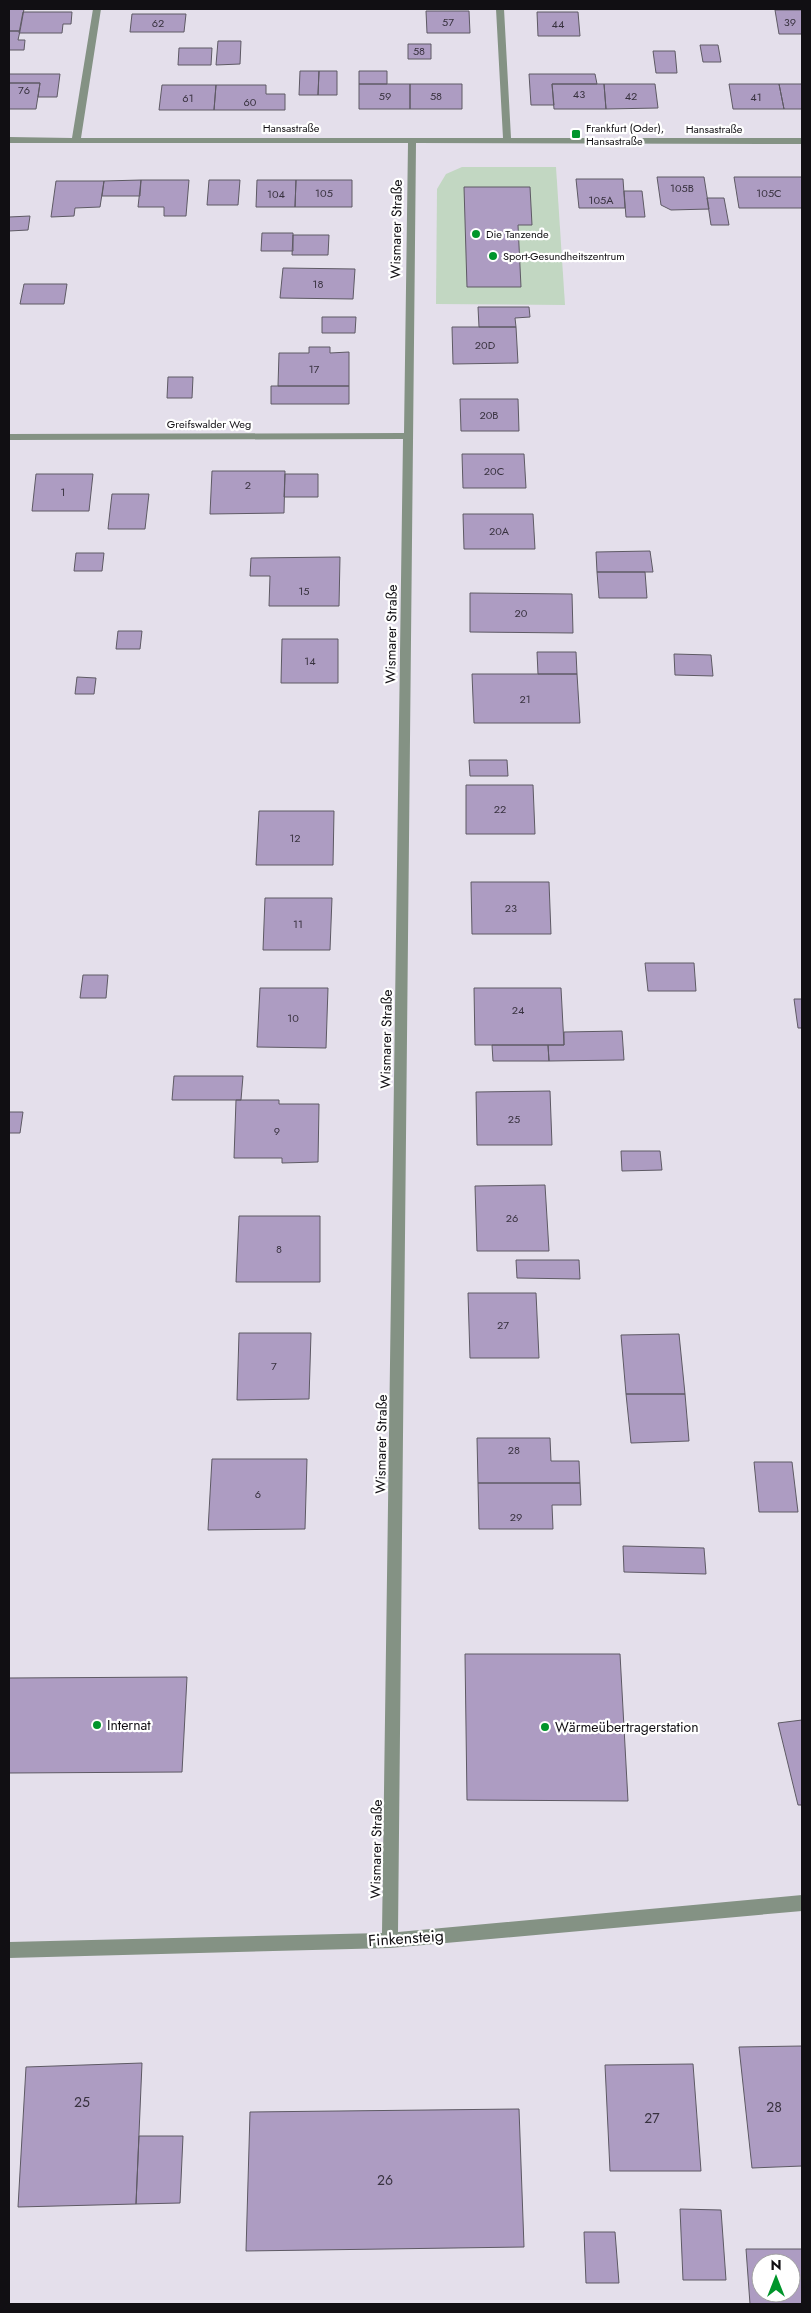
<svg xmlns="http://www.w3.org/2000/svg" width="811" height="2313" font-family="Jost,sans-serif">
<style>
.green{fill:#c2d7c2}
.building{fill:#ad9cc2;stroke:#5e5a64;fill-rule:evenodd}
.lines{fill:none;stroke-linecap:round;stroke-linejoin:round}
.minor{fill:#849284;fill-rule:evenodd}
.poi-dot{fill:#00952b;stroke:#fff;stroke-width:2}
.labels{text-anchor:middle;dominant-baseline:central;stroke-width:4.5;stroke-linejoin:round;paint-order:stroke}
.number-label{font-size:11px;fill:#38323f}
.far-street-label{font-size:11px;fill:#110f13;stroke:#fff}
.far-poi-label{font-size:11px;fill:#110f13;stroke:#fff;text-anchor:start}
.street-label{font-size:14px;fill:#110f13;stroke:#fff}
.poi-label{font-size:14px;fill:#110f13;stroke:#fff;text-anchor:start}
.near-number-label{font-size:14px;fill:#38323f}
.near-street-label{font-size:16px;fill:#110f13;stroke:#fff}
</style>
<rect width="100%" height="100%" fill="#e4dfeb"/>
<!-- green -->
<path class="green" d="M 462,167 L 556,167 L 565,305 L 436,304 L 437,189 L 446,174 Z"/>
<!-- building -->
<path class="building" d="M 9,9 L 24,9 L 20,31 L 9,31 Z
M 775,10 L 802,10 L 802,34 L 779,34 Z
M 426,11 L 469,11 L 470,33 L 427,33 Z
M 23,12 L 72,12 L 71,24 L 63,24 L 62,33 L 19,33 Z
M 537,12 L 578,12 L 580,36 L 538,36 Z
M 132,14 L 186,14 L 184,32 L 130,32 Z
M 9,31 L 20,31 L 18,40 L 25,40 L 24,50 L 9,50 Z
M 218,41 L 241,41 L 240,64 L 216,65 Z
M 408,44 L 431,44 L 431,59 L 408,59 Z
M 700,45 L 718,45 L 721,62 L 703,62 Z
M 179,48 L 212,48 L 211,65 L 178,65 Z
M 653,51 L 675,51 L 677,73 L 656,73 Z
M 300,71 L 319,71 L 318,95 L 299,95 Z
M 319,71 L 337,71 L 337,95 L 318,95 Z
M 359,71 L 387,71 L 387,84 L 359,84 Z
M 9,74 L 60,74 L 57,97 L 38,97 L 40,83 L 9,83 Z
M 529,74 L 595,74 L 597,84 L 552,84 L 554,105 L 531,105 Z
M 9,83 L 40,83 L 36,109 L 9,109 Z
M 359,84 L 410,84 L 410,109 L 359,109 Z
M 410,84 L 462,84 L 462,109 L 410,109 Z
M 552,84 L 604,84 L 606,109 L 554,109 Z
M 604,84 L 655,84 L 658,108 L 606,109 Z
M 729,84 L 779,84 L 784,109 L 733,109 Z
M 779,84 L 802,84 L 802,109 L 784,109 Z
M 162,85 L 216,85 L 214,110 L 159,110 Z
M 216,85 L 266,85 L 266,94 L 285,94 L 285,110 L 214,110 Z
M 657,177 L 704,177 L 709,209 L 671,210 L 661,205 Z
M 734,177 L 802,177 L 802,208 L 739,208 Z
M 576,179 L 623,179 L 625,208 L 579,208 Z
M 141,180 L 189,180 L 186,216 L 164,216 L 164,207 L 138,207 Z
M 141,180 L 140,196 L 102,196 L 104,181 Z
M 209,180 L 240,180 L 238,205 L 207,205 Z
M 257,180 L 296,180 L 295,207 L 256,207 Z
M 296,180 L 352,180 L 352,207 L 295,207 Z
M 56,181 L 104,181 L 100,207 L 75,208 L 74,216 L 51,217 Z
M 464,187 L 530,187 L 532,225 L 518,225 L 521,287 L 467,287 Z
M 624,191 L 642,191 L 645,217 L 626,217 Z
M 707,198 L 724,198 L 729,225 L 711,225 Z
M 30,216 L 28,230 L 9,231 L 9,217 Z
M 262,233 L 293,233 L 293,251 L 261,251 Z
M 293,235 L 329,235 L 328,255 L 292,255 Z
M 283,268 L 355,269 L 353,299 L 280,298 Z
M 24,284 L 67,284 L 64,304 L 20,304 Z
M 478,307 L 529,307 L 530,317 L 515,318 L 516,327 L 479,327 Z
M 322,317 L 356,317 L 355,333 L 322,333 Z
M 452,327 L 516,327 L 518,363 L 453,364 Z
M 309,347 L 330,347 L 330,353 L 349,352 L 349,386 L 278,386 L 279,353 L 309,353 Z
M 168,377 L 193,377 L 192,398 L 167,398 Z
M 271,386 L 349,386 L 349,404 L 271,404 Z
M 460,399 L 518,399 L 519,431 L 461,431 Z
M 462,454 L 524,454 L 526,488 L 463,488 Z
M 212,471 L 285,471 L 284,513 L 210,514 Z
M 36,474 L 93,474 L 89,511 L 32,511 Z
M 285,474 L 318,474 L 318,497 L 284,497 Z
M 112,494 L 149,494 L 145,529 L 108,529 Z
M 463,514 L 533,514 L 535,549 L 464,549 Z
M 650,551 L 653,572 L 597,572 L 596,552 Z
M 76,553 L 104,553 L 102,571 L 74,571 Z
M 340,557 L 339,606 L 269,606 L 270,576 L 250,576 L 251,558 Z
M 597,572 L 645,572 L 647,598 L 599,598 Z
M 470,593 L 572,594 L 573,633 L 470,632 Z
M 118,631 L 142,631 L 140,649 L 116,649 Z
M 282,639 L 338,639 L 338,683 L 281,683 Z
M 537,652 L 576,652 L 577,674 L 538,674 Z
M 674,654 L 711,655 L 713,676 L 675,675 Z
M 472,674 L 577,674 L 580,723 L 474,723 Z
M 77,677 L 96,678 L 94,694 L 75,694 Z
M 469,760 L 507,760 L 508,776 L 470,776 Z
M 466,785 L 533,785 L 535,834 L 466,834 Z
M 259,811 L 334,811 L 333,865 L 256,865 Z
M 471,882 L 549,882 L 551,934 L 472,934 Z
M 265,898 L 332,898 L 330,950 L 263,950 Z
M 645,963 L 694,963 L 696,991 L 648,991 Z
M 83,975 L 108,975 L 106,998 L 80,998 Z
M 260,988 L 328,988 L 326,1048 L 257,1047 Z
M 474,988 L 561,988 L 564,1045 L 475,1045 Z
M 794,999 L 802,999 L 802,1028 L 798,1028 Z
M 622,1031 L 624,1060 L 549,1061 L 548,1045 L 564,1045 L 564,1032 Z
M 492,1045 L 548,1045 L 549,1061 L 493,1061 Z
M 174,1076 L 243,1076 L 241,1100 L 172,1100 Z
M 550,1091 L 552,1145 L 477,1145 L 476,1092 Z
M 236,1100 L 279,1100 L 279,1104 L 319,1104 L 318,1162 L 282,1163 L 282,1158 L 234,1158 Z
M 9,1112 L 23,1112 L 20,1133 L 9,1133 Z
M 621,1151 L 660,1151 L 662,1170 L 622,1171 Z
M 545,1185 L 549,1251 L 477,1251 L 475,1186 Z
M 239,1216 L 320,1216 L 320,1282 L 236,1282 Z
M 516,1260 L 579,1260 L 580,1279 L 517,1278 Z
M 468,1293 L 536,1293 L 539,1358 L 470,1358 Z
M 239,1333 L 311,1333 L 309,1399 L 237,1400 Z
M 679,1334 L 685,1394 L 626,1394 L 621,1335 Z
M 626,1394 L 685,1394 L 689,1441 L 631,1443 Z
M 477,1438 L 550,1438 L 551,1461 L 579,1461 L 580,1483 L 478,1483 Z
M 212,1459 L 307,1459 L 305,1529 L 208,1530 Z
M 754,1462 L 792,1462 L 798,1512 L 759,1512 Z
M 478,1483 L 580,1483 L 581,1505 L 552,1505 L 553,1529 L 479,1529 Z
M 623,1546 L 704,1548 L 706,1574 L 624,1572 Z
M 465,1654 L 620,1654 L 628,1801 L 467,1800 Z
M 187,1677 L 182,1772 L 9,1773 L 9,1678 Z
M 802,1720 L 802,1805 L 798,1805 L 778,1723 Z
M 802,2046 L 802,2166 L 752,2168 L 739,2047 Z
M 142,2063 L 136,2204 L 18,2207 L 26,2067 Z
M 693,2064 L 701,2171 L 610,2171 L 605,2065 Z
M 519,2109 L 524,2247 L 246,2251 L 250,2112 Z
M 139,2136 L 183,2136 L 180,2203 L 136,2204 Z
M 680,2209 L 721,2210 L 726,2280 L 683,2280 Z
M 584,2232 L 615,2232 L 619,2283 L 586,2283 Z
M 746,2249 L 802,2249 L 802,2304 L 750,2304 ZM 761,2263 L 791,2263 L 791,2293 L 761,2293 Z"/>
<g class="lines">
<!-- minor -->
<path class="minor" d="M 93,9 L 101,9 L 81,138 L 503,138 L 496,9 L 504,9 L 511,138 L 802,138 L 802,144 L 416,143 L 398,1932 L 802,1895 L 802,1911 L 390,1948 L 9,1958 L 9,1942 L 382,1933 L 403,439 L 9,440 L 9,434 L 404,433 L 408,143 L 9,143 L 9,137 L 72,138 Z"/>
</g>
<!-- markers -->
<g class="poi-dot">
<rect x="571" y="129" width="10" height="10" rx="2.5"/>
<circle cx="476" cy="234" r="5"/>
<circle cx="493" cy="256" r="5"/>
<circle cx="97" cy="1725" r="5"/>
<circle cx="545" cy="1727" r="5"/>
</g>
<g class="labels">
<!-- number labels -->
<g class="number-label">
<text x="448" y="22">57</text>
<text x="790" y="22">39</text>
<text x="158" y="23">62</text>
<text x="558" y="24">44</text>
<text x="419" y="51">58</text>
<text x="24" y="90">76</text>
<text x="579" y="94">43</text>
<text x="385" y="96">59</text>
<text x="436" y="96">58</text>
<text x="631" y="96">42</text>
<text x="756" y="97">41</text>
<text x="188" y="98">61</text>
<text x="250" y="102">60</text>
<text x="682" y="188">105B</text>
<text x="324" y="193">105</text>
<text x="769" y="193">105C</text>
<text x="276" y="194">104</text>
<text x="601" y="200">105A</text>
<text x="318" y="284">18</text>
<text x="485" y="345">20D</text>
<text x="314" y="369">17</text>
<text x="489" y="415">20B</text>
<text x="494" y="471">20C</text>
<text x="248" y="485">2</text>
<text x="63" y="492">1</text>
<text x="499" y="531">20A</text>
<text x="304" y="591">15</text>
<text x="521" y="613">20</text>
<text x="310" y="661">14</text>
<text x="525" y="699">21</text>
<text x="500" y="809">22</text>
<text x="295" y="838">12</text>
<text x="511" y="908">23</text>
<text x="298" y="924">11</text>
<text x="518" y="1010">24</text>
<text x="293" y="1018">10</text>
<text x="514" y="1119">25</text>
<text x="277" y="1131">9</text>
<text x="512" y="1218">26</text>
<text x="279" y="1249">8</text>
<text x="503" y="1325">27</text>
<text x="274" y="1366">7</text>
<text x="514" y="1450">28</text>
<text x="258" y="1494">6</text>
<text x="516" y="1517">29</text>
</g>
<!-- far-street labels -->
<g class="far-street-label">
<text x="291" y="128">Hansastraße</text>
<text x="714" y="129">Hansastraße</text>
<text x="209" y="424">Greifswalder Weg</text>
</g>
<!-- far-poi labels -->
<g class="far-poi-label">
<text x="586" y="128">Frankfurt (Oder),<tspan x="586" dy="13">Hansastraße</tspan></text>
<text x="486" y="234">Die Tanzende</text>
<text x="503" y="256">Sport-Gesundheitszentrum</text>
</g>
<!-- street labels -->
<g class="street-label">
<text transform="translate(396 229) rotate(-89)">Wismarer Straße</text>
<text transform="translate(391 634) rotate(-89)">Wismarer Straße</text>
<text transform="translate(386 1039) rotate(-89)">Wismarer Straße</text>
<text transform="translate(381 1444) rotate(-89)">Wismarer Straße</text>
<text transform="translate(376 1849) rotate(-89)">Wismarer Straße</text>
</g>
<!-- poi labels -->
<g class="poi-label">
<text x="107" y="1725">Internat</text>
<text x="555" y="1727">Wärmeübertragerstation</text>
</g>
<!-- near-number labels -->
<g class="near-number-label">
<text x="82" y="2102">25</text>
<text x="774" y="2107">28</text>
<text x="652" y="2118">27</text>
<text x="385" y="2180">26</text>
</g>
<!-- near-street labels -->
<g class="near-street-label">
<text transform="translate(406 1938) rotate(-4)">Finkensteig</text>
</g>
</g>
<!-- border -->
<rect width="811" height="2313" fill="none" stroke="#110f13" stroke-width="20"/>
<!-- north arrow -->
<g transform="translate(776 2278)"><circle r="24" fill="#ffffff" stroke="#a09fa1"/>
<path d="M0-4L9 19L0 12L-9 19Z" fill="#00952b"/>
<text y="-8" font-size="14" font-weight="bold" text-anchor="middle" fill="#110f13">N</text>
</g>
</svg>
